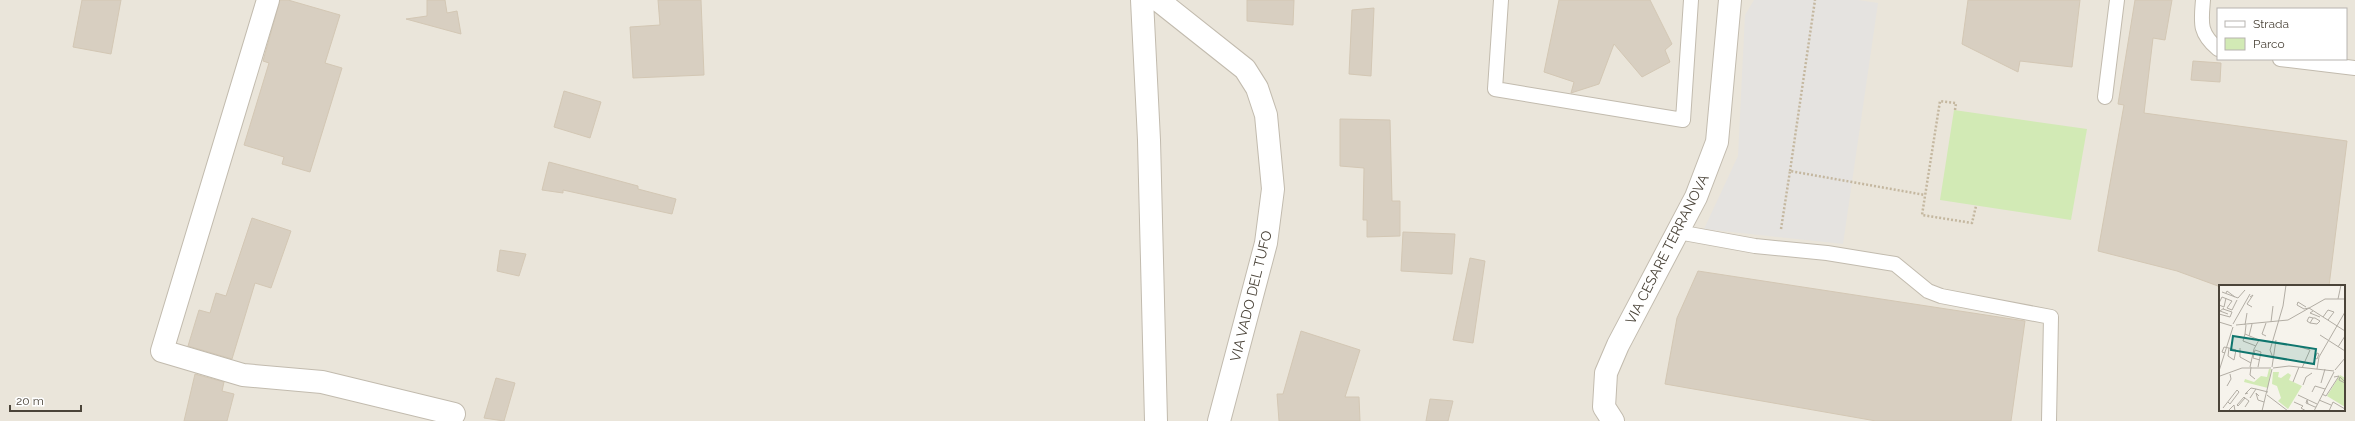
<svg xmlns="http://www.w3.org/2000/svg" width="2355" height="421" font-family="Raleway,sans-serif">
<style>
.residential{fill:#eae5da;fill-rule:evenodd}
.green{fill:#d2eab5}
.parking{fill:#e5e3e0}
.building{fill:#d8cfc1;stroke:#d3c7b4}
.lines{fill:none;stroke-linecap:round;stroke-linejoin:round}
.lane-casing{stroke:#c2bbae;stroke-width:16}
.street-casing{stroke:#c2bbae;stroke-width:24}
.path{stroke:#c4b79f;stroke-width:2.5;stroke-dasharray:2 2;stroke-linecap:butt}
.lane{stroke:#fff;stroke-width:14}
.street{stroke:#fff;stroke-width:22}
.labels{text-anchor:middle;dominant-baseline:central;stroke-width:4;stroke-linejoin:round;paint-order:stroke}
.street-label{font-size:14px;fill:#4b4439;stroke:#fff}
.inset-road{fill:none;stroke:#b2ada4;stroke-width:1}
.view{fill:#0f766e;fill-opacity:0.15;stroke:#0f766e;stroke-width:2}
.inset-edge{fill:none;stroke:#4b4439;stroke-width:2}
</style>
<rect width="100%" height="100%" fill="#f6f3ec"/>
<!-- residential -->
<path class="residential" d="M 0,0 L 2355,0 L 2355,421 L 0,421 ZM 2218,9 L 2346,9 L 2346,59 L 2218,59 ZM 2220,286 L 2344,286 L 2344,410 L 2220,410 Z"/>
<!-- green -->
<path class="green" d="M 1954,110 L 2087,129 L 2071,220 L 1940,200 Z"/>
<!-- parking -->
<path class="parking" d="M 1754,0 L 1858,0 L 1878,3 L 1843,244 L 1704,229 L 1738,156 L 1745,15 Z"/>
<!-- building -->
<path class="building" d="M 82,0 L 121,0 L 111,54 L 73,47 Z
M 280,0 L 288,0 L 340,15 L 325,63 L 342,68 L 310,172 L 282,164 L 284,157 L 244,145 L 269,63 L 263,61 Z
M 427,0 L 445,0 L 447,13 L 457,11 L 461,34 L 406,19 L 427,16 Z
M 658,0 L 701,0 L 704,75 L 633,78 L 630,27 L 660,25 Z
M 1247,0 L 1294,0 L 1293,25 L 1247,21 Z
M 1559,0 L 1650,0 L 1672,44 L 1665,50 L 1670,62 L 1642,77 L 1614,44 L 1599,84 L 1571,93 L 1574,82 L 1544,72 Z
M 1968,0 L 2080,0 L 2072,67 L 2020,61 L 2018,72 L 1962,44 Z
M 2135,0 L 2172,0 L 2165,40 L 2153,38 L 2144,113 L 2347,141 L 2329,286 L 2218,286 L 2177,271 L 2098,251 L 2124,105 L 2118,104 Z
M 1374,8 L 1371,76 L 1349,74 L 1352,10 Z
M 2193,61 L 2221,63 L 2220,82 L 2191,80 Z
M 564,91 L 601,102 L 590,138 L 554,127 Z
M 1340,119 L 1390,120 L 1392,201 L 1400,201 L 1400,236 L 1367,237 L 1367,220 L 1363,220 L 1364,168 L 1340,166 Z
M 549,162 L 638,186 L 638,189 L 676,199 L 672,214 L 563,190 L 563,193 L 542,190 Z
M 252,218 L 291,231 L 271,288 L 255,283 L 232,359 L 188,346 L 199,310 L 210,313 L 216,293 L 226,296 Z
M 1403,232 L 1455,234 L 1452,274 L 1401,271 Z
M 500,250 L 526,254 L 519,276 L 497,271 Z
M 1470,258 L 1485,261 L 1473,343 L 1453,340 Z
M 1698,271 L 2025,321 L 2011,421 L 1876,421 L 1665,384 L 1677,318 Z
M 1301,331 L 1360,350 L 1345,397 L 1359,397 L 1360,421 L 1279,421 L 1277,394 L 1283,394 Z
M 195,374 L 224,382 L 222,391 L 234,394 L 227,421 L 184,421 Z
M 496,378 L 515,383 L 504,421 L 484,418 Z
M 1430,399 L 1453,401 L 1448,421 L 1426,421 Z"/>
<g class="lines">
<defs>
<path id="lane" d="M 1501,0 L 1495,89 L 1683,120 L 1691,0
M 2203,0 C 2201,23 2199,33 2218,49
M 2280,59 L 2355,68
M 2105,97 L 2117,0
M 1678,232 L 1755,246 L 1827,253 L 1895,264 L 1928,291 L 1941,296 L 2051,317 L 2049,421"/>
<path id="street" d="M 268,0 L 162,351 L 243,375 L 322,382 L 454,414
M 1142,0 L 1149,140 L 1156,421
M 1158,0 L 1245,69 L 1257,88 L 1266,115 L 1273,189 L 1266,243 L 1219,421
M 1613,421 L 1604,407 L 1606,373 L 1618,345 L 1696,197 L 1717,142 L 1730,0"/>
</defs>
<!-- lane casing -->
<use href="#lane" class="lane-casing"/>
<!-- street casing -->
<use href="#street" class="street-casing"/>
<!-- path -->
<path class="path" d="M 1955,110 L 1956,103 L 1940,101 L 1922,215 L 1972,223 L 1976,206
M 1790,171 L 1815,0
M 1781,229 L 1790,171 L 1925,195"/>
<!-- lane -->
<use href="#lane" class="lane"/>
<!-- street -->
<use href="#street" class="street"/>
</g>
<g class="labels">
<!-- street labels -->
<g class="street-label">
<text transform="translate(1667 249) rotate(-63)">VIA CESARE TERRANOVA</text>
<text transform="translate(1251 296) rotate(-76)">VIA VADO DEL TUFO</text>
</g>
</g>
<!-- overview -->
<g transform="translate(2219 285)">
<rect width="126" height="126" fill="#f6f3ec"/>
<path d="M 50,84 L 52,84 L 49,103 L 25,97 L 26,94 L 35,97 L 42,91 L 48,92 ZM 54,87 L 60,87 L 59,92 L 62,93 L 69,88 L 72,90 L 70,95 L 83,101 L 69,124 L 59,116 L 62,113 L 58,101 L 53,99 ZM 121,90 L 126,93 L 126,122 L 108,111 Z" fill="#d2eab5"/>
<path class="inset-road" d="M 3,7 L 19,13 L 26,5M 7,8 L 8,6 L 16,12M 31,12 L 34,10 L 28,19 L 33,22M 119,14 L 122,0M 13,16 L 8,23 L 13,25 L 18,15M 0,18 L 3,12 L 13,16M 0,20 L 5,22 L 7,13M 87,22 L 79,17 L 78,20 L 85,24 L 90,23 L 126,46M 5,23 L 1,26 L 9,29M 94,26 L 91,28 L 101,32M 0,29 L 11,32 L 13,27 L 4,24M 104,32 L 109,25 L 115,27 L 109,35M 94,33 L 96,33 L 101,36 L 98,39 L 91,38 ZM 0,37 L 13,41M 52,37 L 54,21M 47,38 L 43,49 L 47,51M 91,38 L 88,36 L 90,32 L 94,33M 14,39 L 31,9M 17,40 L 69,35 L 106,14 L 126,14M 26,40 L 28,28M 27,40 L 26,49 L 40,55 L 35,64 L 31,82M 26,49 L 24,56 L 37,61M 101,50 L 126,66M 30,51 L 33,39M 81,62 L 91,65 L 83,83M 119,62 L 126,51M 21,63 L 21,72 L 32,78M 6,68 L 3,67 L 5,62 L 10,63 L 9,71 L 15,75 L 17,65 L 10,63M 98,68 L 100,69 L 98,74 L 96,73 ZM 54,73 L 51,65 L 64,21 L 67,0M 32,82 L 31,90 L 36,94M 39,82 L 42,67 L 36,65 L 34,73 L 41,75M 53,82 L 57,55M 54,83 L 70,81 L 115,86M 98,84 L 100,72 L 126,27M 116,85 L 126,73M 0,86 L 14,42M 1,91 L 23,83 L 52,83M 74,97 L 80,82M 126,97 L 121,92 L 120,95 L 126,98M 102,98 L 106,84M 84,100 L 87,92 L 93,88M 8,101 L 12,94 L 11,89M 93,107 L 96,101 L 106,104M 29,108 L 26,109 L 32,103 L 37,104M 103,109 L 107,111 L 120,91 L 115,92M 48,110 L 69,126M 79,110 L 98,119M 40,111 L 37,108 L 39,115 L 45,117M 25,112 L 26,113 L 19,121 L 18,120 ZM 31,113 L 37,104 L 49,107M 100,115 L 112,120M 75,117 L 84,121 L 82,123 L 87,126M 89,119 L 88,115 L 87,118 L 96,122 L 97,122M 26,122 L 30,116 L 26,113M 4,123 L 18,105 L 20,107 L 11,119 L 9,117M 9,126 L 15,120 L 16,126M 43,126 L 53,84M 95,126 L 115,87M 110,126 L 114,117 L 126,124"/>
<path class="view" d="M 14,51 L 97,64 L 95,79 L 12,65 Z"/>
<rect width="126" height="126" class="inset-edge"/>
</g>
<!-- legend -->
<rect x="2217" y="8" width="130" height="52" fill="#ffffff" stroke="#b7b4b0"/>
<rect x="2225" y="21" width="20" height="6" fill="#ffffff" stroke="#b7b4b0"/>
<text x="2253" y="28" font-size="12" fill="#4b4439">Strada</text>
<rect x="2225" y="38" width="20" height="12" fill="#d2eab5" stroke="#b7b4b0"/>
<text x="2253" y="48" font-size="12" fill="#4b4439">Parco</text>
<!-- scale -->
<path d="M10 405v6h71v-6" fill="none" stroke="#4b4439" stroke-width="2"/>
<text x="16" y="405" font-size="12" fill="#4b4439" stroke="#ffffff" stroke-width="3" paint-order="stroke">20 m</text>
</svg>
